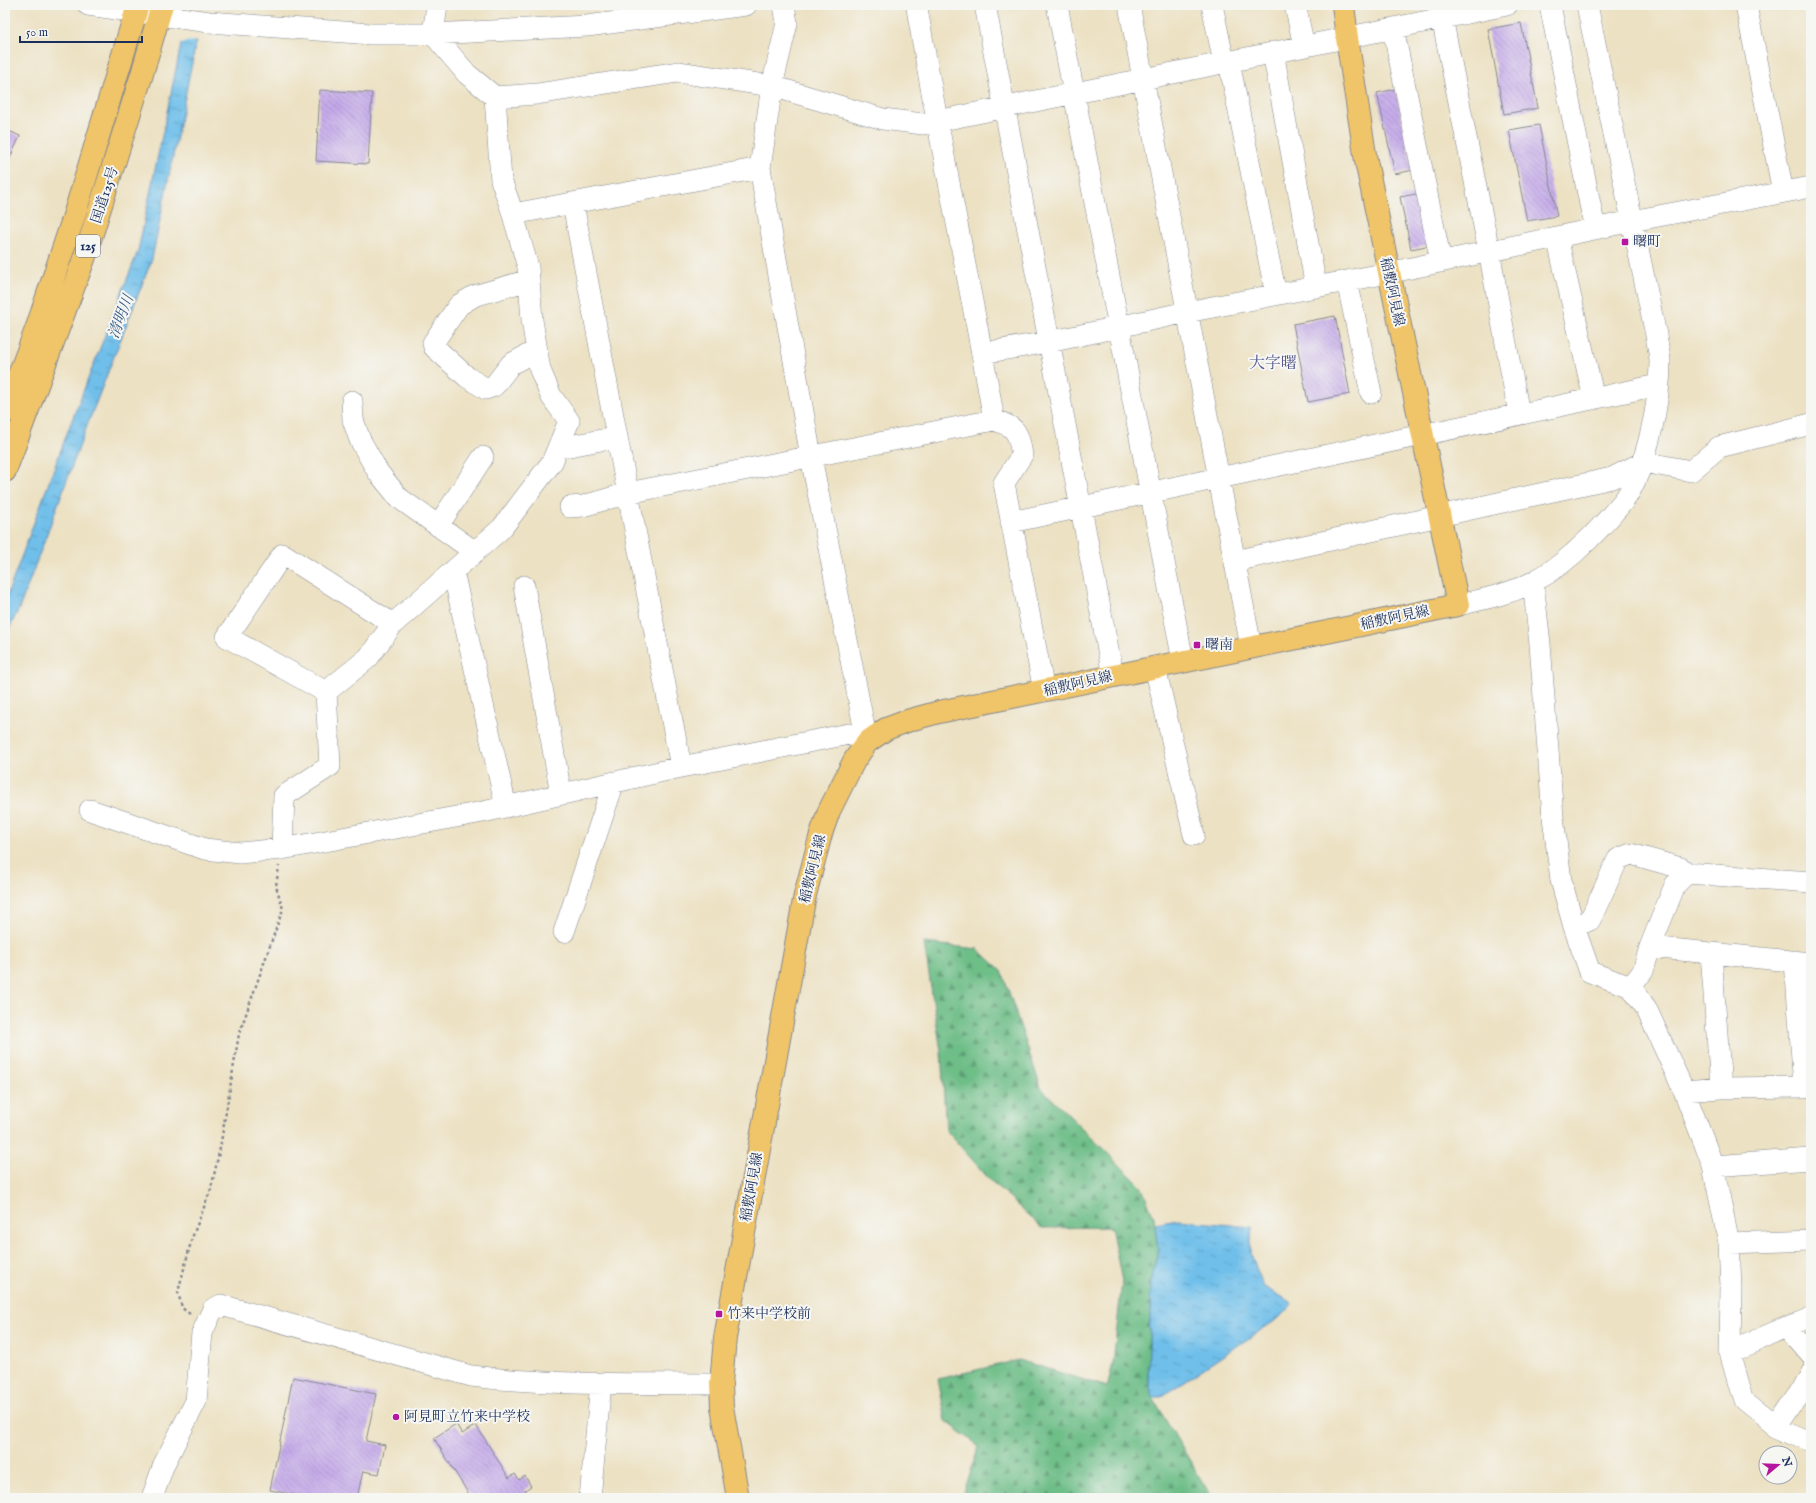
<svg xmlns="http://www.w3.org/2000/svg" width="1816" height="1503" font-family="'IM FELL English','Noto Serif JP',serif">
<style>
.forest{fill:url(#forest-firs);stroke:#447673}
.water{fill:url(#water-ripples);stroke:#4577a4}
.pier{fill:#ece1c3}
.building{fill:url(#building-back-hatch)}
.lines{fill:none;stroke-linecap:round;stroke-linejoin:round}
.minor-casing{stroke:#848890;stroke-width:22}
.major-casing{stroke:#848890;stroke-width:24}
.highway-casing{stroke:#848890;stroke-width:24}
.path{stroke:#848890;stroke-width:2.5;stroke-dasharray:3 3;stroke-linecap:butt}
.minor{stroke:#fff;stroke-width:21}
.major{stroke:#f0c469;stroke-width:22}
.highway{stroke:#f0c469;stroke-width:22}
.poi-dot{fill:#b5179e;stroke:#f6f6f2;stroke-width:1.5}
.labels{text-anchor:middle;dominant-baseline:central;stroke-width:4;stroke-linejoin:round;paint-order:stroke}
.shield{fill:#f6f6f2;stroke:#5d6b8a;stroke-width:1}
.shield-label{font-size:13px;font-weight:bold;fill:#1b2f5e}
.street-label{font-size:14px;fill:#1b2f5e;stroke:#f6f6f2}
.poi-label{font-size:14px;fill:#1b2f5e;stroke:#f6f6f2;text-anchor:start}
.water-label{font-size:15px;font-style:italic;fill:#345a88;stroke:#f6f6f2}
.quarter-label{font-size:16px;fill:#565a8f;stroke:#f6f6f2}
</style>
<defs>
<pattern id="forest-firs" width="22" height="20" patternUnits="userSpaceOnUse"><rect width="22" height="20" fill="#6ebe88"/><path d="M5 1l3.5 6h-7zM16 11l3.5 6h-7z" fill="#5a9b72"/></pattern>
<pattern id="water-ripples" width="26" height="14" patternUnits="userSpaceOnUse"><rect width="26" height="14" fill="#6fbfea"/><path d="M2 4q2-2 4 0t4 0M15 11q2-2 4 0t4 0" fill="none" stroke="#5a9cc1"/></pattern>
<pattern id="building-back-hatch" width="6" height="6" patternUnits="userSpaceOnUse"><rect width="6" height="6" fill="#c4a9e9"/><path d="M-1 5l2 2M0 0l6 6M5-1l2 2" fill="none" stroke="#9e8ac0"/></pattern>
</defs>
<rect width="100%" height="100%" fill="#f6f6f2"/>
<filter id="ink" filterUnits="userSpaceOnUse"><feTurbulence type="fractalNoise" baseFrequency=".025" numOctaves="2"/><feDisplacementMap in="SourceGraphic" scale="8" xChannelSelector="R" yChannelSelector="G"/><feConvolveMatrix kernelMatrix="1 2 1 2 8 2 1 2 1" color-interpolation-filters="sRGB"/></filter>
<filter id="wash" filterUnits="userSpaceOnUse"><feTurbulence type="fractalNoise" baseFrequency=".012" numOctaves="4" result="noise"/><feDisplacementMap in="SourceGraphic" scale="16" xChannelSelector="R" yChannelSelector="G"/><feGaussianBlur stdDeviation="0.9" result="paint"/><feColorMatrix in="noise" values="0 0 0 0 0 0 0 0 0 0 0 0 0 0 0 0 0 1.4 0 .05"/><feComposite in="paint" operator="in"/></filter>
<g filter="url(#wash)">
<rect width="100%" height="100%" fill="#ece1c3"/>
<!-- forest -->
<path class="forest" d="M 924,943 L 978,949 L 1002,971 L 1041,1088 L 1141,1186 L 1154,1217 L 1158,1250 L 1151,1283 L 1148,1379 L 1152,1397 L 1212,1498 L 962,1498 L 979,1446 L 946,1421 L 938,1379 L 1019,1360 L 1107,1387 L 1113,1364 L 1122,1281 L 1111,1227 L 1042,1228 L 990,1180 L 946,1130 L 941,1051 Z"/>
<!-- water -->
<path class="water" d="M 192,5 L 207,5 L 195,48 L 152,259 L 87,426 L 19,609 L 5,636 L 5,601 L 72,420 L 138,251 L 181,45 Z
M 1178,1220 L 1252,1227 L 1250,1253 L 1264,1287 L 1293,1303 L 1279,1318 L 1161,1397 L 1152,1397 L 1148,1379 L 1151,1283 L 1158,1250 L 1155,1224 Z"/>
<!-- pier -->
<path class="pier" d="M 190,5 L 209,5 L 199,41 L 184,42 L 179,44 Z"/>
<g id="blocks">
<!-- building -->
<path class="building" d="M 1521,23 L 1538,108 L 1504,114 L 1488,29 Z
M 1396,89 L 1413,170 L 1395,174 L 1377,93 Z
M 320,90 L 372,93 L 368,164 L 316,161 Z
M 1539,125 L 1557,216 L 1527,221 L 1509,130 Z
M 5,129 L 20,136 L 5,169 Z
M 1421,193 L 1431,245 L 1411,249 L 1400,197 Z
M 1335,316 L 1350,394 L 1308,402 L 1293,324 Z
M 293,1377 L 376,1394 L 366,1441 L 385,1445 L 379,1474 L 363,1471 L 357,1498 L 309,1498 L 270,1490 Z
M 456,1424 L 462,1434 L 476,1425 L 509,1478 L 515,1474 L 519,1480 L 525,1476 L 531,1486 L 525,1490 L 530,1498 L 471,1498 L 434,1438 Z"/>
</g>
</g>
<g filter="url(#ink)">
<use href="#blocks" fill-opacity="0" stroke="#848890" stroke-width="1"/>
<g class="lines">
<defs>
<path id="minor" d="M 88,5 L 209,22 L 371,34 L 433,34 L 587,26 L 746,5
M 437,5 L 433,34 L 467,74 L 495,97 L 537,94 L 678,72 L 772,86 L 883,119 L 923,124 L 1507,5
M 784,5 L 787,23 L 772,86 L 760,168 L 811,457 L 867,742
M 985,5 L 1113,676
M 1057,5 L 1183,661
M 1129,5 L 1251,647
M 1212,5 L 1224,63
M 1295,5 L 1304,46
M 1550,5 L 1595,229
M 1746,5 L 1783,192
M 917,8 C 940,146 970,282 994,420
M 1442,18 L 1489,251 L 1519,414
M 1393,28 L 1441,262
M 1273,52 L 1316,287
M 1229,62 L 1276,295
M 573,204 L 617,437
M 513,214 L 760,168
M 1557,237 L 1594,399
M 529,280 L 474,296 L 459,305 L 433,343 L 434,347 L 467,377 L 486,389 L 494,386 L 511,364 L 537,350
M 1347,281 L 1371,393
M 982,353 L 1049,342 L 1187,312 L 1388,273 L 1632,221 L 1811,187
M 352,401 L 353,420 L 360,440 L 378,472 L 399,498 L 475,552
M 559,448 L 617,437 L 681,767
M 570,507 L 583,506 L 628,493 L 994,420 C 1017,427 1018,432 1022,455 L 1004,483 L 1044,691
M 1011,522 L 1658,385
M 438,526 L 483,457
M 1235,561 L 1612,478 L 1643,462 L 1691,471 L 1719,447 L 1811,424
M 453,571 L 506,807
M 1533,582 L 1540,644 L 1553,817 L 1561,880 L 1574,927 L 1590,972 L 1631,987 L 1646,1008 L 1684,1091 L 1704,1142 L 1713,1166 L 1729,1243 L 1731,1287 L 1730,1352 L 1744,1401 L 1776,1427 L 1811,1442
M 524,586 L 561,794
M 1458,605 C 1484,599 1510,594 1533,582 C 1554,571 1572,556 1588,540 C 1601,527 1614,513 1625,499 C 1647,466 1660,402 1660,362 C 1660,354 1657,344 1656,335 L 1587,5
M 1155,667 L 1194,835
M 326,692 L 227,637 L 283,554 L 393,624
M 90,810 L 205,849 L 240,853 L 282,849 L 483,812 L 681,767 L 849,734 L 867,742
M 282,849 L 284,796 L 330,766 L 326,692 L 368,658 L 393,624 L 502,528 L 552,462 L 569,421 L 551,396 L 540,370 L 532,320 L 528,267 L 511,208 L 501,180 L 495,97
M 1574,927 L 1590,920 L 1618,859 L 1631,854 L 1681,868 L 1687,873 L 1811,882
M 564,932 L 614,782
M 1650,947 L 1675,885 L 1687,873
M 1711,953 L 1721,1088
M 1631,987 L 1643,971 L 1650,947 L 1811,963
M 1684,1091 L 1721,1088 L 1804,1087 L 1795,961
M 1713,1166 L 1811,1159
M 1729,1243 L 1811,1240
M 1788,1327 L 1811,1354
M 1730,1352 L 1811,1317
M 1776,1427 L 1799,1393 L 1811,1370
M 152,1498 L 164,1464 L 196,1401 L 202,1333 L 213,1309 L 221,1305 L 471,1376 C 553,1386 638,1383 721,1384
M 590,1498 L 601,1383"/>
<path id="major" d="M 738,1498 L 722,1407 L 721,1384 L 725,1338 L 805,895 L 821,834 L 829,811 L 854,761 L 867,742 L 886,729 L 910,720 L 939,712 L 1458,605 L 1366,161 L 1347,38 L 1343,5"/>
<path id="highway" d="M 5,412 L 37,327 L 74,216 L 138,5
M 5,471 L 84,259 L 142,74 L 162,5"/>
</defs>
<!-- minor casing -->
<use href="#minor" class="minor-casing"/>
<!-- major casing -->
<use href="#major" class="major-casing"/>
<!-- highway casing -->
<use href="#highway" class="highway-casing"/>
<!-- path -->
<path class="path" d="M 190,1314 L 182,1308 L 178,1292 L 192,1238 L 211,1189 L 220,1148 L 239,1034 L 283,909 L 276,886 L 279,866"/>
<!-- minor -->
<use href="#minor" class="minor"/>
<!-- major -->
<use href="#major" class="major"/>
<!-- highway -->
<use href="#highway" class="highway"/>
</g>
</g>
<!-- markers -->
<g class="poi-dot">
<rect x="1621" y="238" width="8" height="8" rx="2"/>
<rect x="1193" y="641" width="8" height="8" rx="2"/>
<rect x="715" y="1310" width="8" height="8" rx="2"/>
<circle cx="396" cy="1417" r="4"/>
</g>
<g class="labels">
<!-- shield labels -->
<rect class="shield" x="76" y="235" width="24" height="22" rx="3"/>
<g class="shield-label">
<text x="88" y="246">125</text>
</g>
<!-- street labels -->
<g class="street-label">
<text transform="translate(105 195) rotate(-72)">国道125号</text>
<text transform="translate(1392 292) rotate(78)">稲敷阿見線</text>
<text transform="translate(1395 618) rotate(-12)">稲敷阿見線</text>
<text transform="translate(1078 684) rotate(-13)">稲敷阿見線</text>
<text transform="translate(813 869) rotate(-76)">稲敷阿見線</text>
<text transform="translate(752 1187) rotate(-80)">稲敷阿見線</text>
</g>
<!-- poi labels -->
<g class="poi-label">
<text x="1633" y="242">曙町</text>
<text x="1205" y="645">曙南</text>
<text x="727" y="1314">竹来中学校前</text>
<text x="404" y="1417">阿見町立竹来中学校</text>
</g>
<!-- water labels -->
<g class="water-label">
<text transform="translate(121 317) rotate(-69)">清明川</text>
</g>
<!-- quarter labels -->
<g class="quarter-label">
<text x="1273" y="364">大字曙</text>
</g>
</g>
<!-- margin -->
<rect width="1816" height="1503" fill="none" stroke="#f6f6f2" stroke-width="20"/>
<!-- north arrow -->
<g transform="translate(1778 1465) rotate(71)"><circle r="19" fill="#f6f6f2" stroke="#9ea6b7"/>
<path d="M0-3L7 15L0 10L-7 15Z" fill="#b5179e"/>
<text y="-6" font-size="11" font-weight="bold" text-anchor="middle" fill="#1b2f5e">N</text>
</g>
<!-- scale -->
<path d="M20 36v6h122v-6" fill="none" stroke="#1b2f5e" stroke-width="2"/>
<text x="26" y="36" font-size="12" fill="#1b2f5e" stroke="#f6f6f2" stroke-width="3" paint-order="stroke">50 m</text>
</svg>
